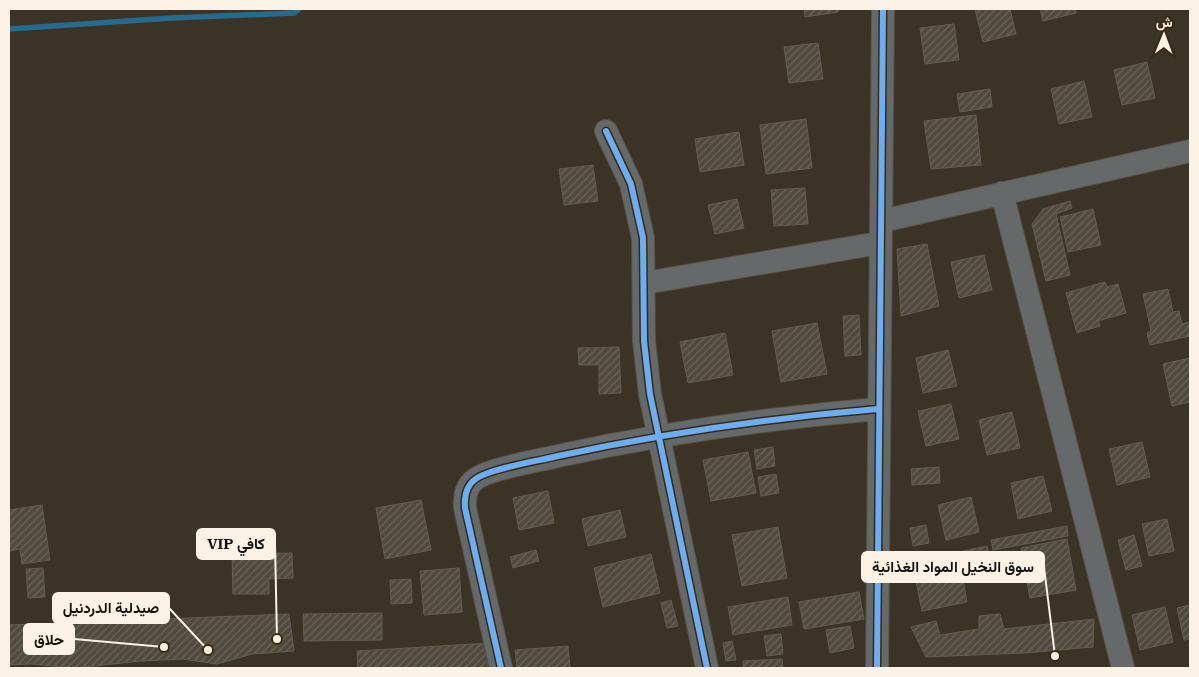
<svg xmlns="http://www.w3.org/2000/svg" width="1199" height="677" font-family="'IBM Plex Serif',Vazirmatn,serif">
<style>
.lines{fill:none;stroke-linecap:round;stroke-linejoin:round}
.stream{stroke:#256b8d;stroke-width:5.5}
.building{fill:url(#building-hatch);stroke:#635c52}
.minor-casing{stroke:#585146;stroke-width:24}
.minor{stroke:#666969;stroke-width:22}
.cycleway-casing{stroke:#392a15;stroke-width:9}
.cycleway{stroke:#6dadf4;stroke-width:6}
.leader{fill:none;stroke:#fbf2e5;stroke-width:2}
.callout-dot{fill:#fbf2e5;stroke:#392a15;stroke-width:2}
.callout{fill:#fbf2e5;stroke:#fbf2e5;stroke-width:2}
.callout-label{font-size:15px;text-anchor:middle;font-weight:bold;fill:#111}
</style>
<defs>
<pattern id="building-hatch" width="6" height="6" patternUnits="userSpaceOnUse" patternTransform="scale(1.25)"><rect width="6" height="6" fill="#50493e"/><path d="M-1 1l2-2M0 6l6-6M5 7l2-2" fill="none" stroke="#6a645a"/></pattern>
</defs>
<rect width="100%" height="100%" fill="#3b3326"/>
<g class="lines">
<!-- stream -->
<path class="stream" d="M 9,29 L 172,18 L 294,13 L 299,9"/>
</g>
<!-- building -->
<path class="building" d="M 804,9 L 838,9 L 838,12 L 805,17 Z
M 975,9 L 1010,9 L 1016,34 L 983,42 Z
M 1040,9 L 1075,9 L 1076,13 L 1043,21 Z
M 954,24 L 959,60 L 925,64 L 920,28 Z
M 818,43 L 823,79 L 789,83 L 784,47 Z
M 1147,62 L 1155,98 L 1122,105 L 1114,70 Z
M 1084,81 L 1092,117 L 1059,124 L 1051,89 Z
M 990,89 L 992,107 L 960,112 L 957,94 Z
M 976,115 L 981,165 L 931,169 L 924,121 Z
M 806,119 L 812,168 L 766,174 L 760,125 Z
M 739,132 L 744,165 L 700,172 L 695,139 Z
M 593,165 L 598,201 L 564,205 L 559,169 Z
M 805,188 L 808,224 L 774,226 L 771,190 Z
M 737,199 L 744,228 L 715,234 L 708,205 Z
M 1070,201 L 1072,208 L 1056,214 L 1070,275 L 1046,281 L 1032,224 L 1043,209 Z
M 1093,209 L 1101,245 L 1068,252 L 1060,217 Z
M 927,244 L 939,306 L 901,316 L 897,249 Z
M 984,255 L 992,290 L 959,298 L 951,262 Z
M 1105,282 L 1107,287 L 1118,284 L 1126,313 L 1098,321 L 1100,326 L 1077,333 L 1066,293 Z
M 1168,289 L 1173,312 L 1179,311 L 1182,324 L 1190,322 L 1190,336 L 1150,345 L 1147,333 L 1151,331 L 1143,294 Z
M 859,315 L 861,355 L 845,356 L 843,316 Z
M 817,323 L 827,374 L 781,382 L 772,331 Z
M 725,333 L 733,375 L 688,383 L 680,342 Z
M 619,347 L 621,393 L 599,394 L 599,365 L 579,365 L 578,348 Z
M 948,350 L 957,386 L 923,393 L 916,358 Z
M 1190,358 L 1190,402 L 1172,406 L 1163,364 Z
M 951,404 L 959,439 L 926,446 L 918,411 Z
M 1012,412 L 1020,448 L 987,455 L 979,420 Z
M 1142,442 L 1150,477 L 1117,485 L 1109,449 Z
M 773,447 L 775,466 L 757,469 L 754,450 Z
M 748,452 L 756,493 L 711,501 L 703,460 Z
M 939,467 L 940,483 L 912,485 L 911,469 Z
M 776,474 L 779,493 L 761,496 L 758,477 Z
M 1043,476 L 1052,511 L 1018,519 L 1011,483 Z
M 548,491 L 554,523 L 519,530 L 513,498 Z
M 971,497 L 979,532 L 946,540 L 938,505 Z
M 421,500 L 431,550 L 385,559 L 376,508 Z
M 42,505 L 50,560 L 22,564 L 20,549 L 9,551 L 9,510 Z
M 620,510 L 626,537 L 588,546 L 582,519 Z
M 1167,519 L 1174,551 L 1149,556 L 1142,524 Z
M 926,525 L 929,543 L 913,546 L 910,528 Z
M 1067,526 L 1068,536 L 993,550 L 991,540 Z
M 778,527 L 787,578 L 742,586 L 732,535 Z
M 1134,535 L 1142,566 L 1126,570 L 1118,540 Z
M 1067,539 L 1076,590 L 1030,598 L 1021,548 Z
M 987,546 L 991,569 L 967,573 L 963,551 Z
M 536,550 L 539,561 L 513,568 L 510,557 Z
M 958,551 L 967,602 L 922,611 L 912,560 Z
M 292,553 L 293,578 L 269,579 L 269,594 L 233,594 L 232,554 Z
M 651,554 L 660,593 L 603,607 L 594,568 Z
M 43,568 L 45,597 L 28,598 L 26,569 Z
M 459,568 L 462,612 L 424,615 L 420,571 Z
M 411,579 L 412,603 L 391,604 L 390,580 Z
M 859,592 L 864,619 L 804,629 L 799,602 Z
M 788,597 L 792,625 L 733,635 L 728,607 Z
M 671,600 L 678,626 L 667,628 L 661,603 Z
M 1190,605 L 1190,639 L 1184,640 L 1177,608 Z
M 1165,607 L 1173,642 L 1140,650 L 1132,615 Z
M 382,613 L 382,640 L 304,641 L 303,614 Z
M 289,614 L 294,651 L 252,654 L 217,664 L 182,659 L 141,661 L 76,668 L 30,664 L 9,665 L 9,625 Z
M 1000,614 L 1004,629 L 1094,619 L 1093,647 L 1025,653 L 926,657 L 911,627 L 936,621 L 940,635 L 979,629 L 979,616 Z
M 850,626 L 854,648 L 830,653 L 826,630 Z
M 781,634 L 783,654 L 767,656 L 764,636 Z
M 732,641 L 736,660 L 726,661 L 723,643 Z
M 490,643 L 491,668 L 358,668 L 357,651 Z
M 568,646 L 570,668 L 517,668 L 515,650 Z
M 782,659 L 783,668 L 743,668 L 743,661 Z"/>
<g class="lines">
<defs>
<path id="minor" d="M 606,131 L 631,184 L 643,238 L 644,341 L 650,394 L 707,668
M 1002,193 L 1123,668
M 882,221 L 1190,151
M 645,283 L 879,243
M 501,668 L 465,508 C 464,496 466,485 477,478 C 493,468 538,461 558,456 C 664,433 770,418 878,409
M 877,668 L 883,9"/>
</defs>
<!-- minor casing -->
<use href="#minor" class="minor-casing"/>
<!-- minor -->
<use href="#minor" class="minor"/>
<defs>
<path id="cycleway" d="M 606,131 L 631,184 L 643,238 L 644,341 L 650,394 L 707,668
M 501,668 L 465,508 C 464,496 466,485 477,478 C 493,468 538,461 558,456 C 664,433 770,418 878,409
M 877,668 L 883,9"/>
</defs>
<!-- cycleway casing -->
<use href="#cycleway" class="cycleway-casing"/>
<!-- cycleway -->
<use href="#cycleway" class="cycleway"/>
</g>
<!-- callouts -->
<path class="leader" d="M277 639L275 544M1055 656L1044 567M208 650L169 608M164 647L74 639"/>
<g class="callout-dot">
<circle cx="277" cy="639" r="5"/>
<circle cx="1055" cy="656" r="5"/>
<circle cx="208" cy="650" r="5"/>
<circle cx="164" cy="647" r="5"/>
</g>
<g class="callout">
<rect x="197" y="529" width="78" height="30" rx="5"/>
<rect x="862" y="552" width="182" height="30" rx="5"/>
<rect x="53" y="593" width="116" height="30" rx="5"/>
<rect x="24" y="624" width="50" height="30" rx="5"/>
</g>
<g class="callout-label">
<text x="236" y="549">VIP كافي</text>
<text x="953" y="572">سوق النخيل المواد الغذائية</text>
<text x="111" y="613">صيدلية الدردنيل</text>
<text x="49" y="645">حلاق</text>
</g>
<!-- border -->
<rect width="1199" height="677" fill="none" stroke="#fbf2e5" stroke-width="20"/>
<!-- north arrow -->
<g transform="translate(1164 35) rotate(1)" stroke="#392a15" stroke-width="4" paint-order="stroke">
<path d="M0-4L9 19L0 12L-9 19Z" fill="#fbf2e5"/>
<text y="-8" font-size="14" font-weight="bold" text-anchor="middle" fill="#fbf2e5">ش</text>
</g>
</svg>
